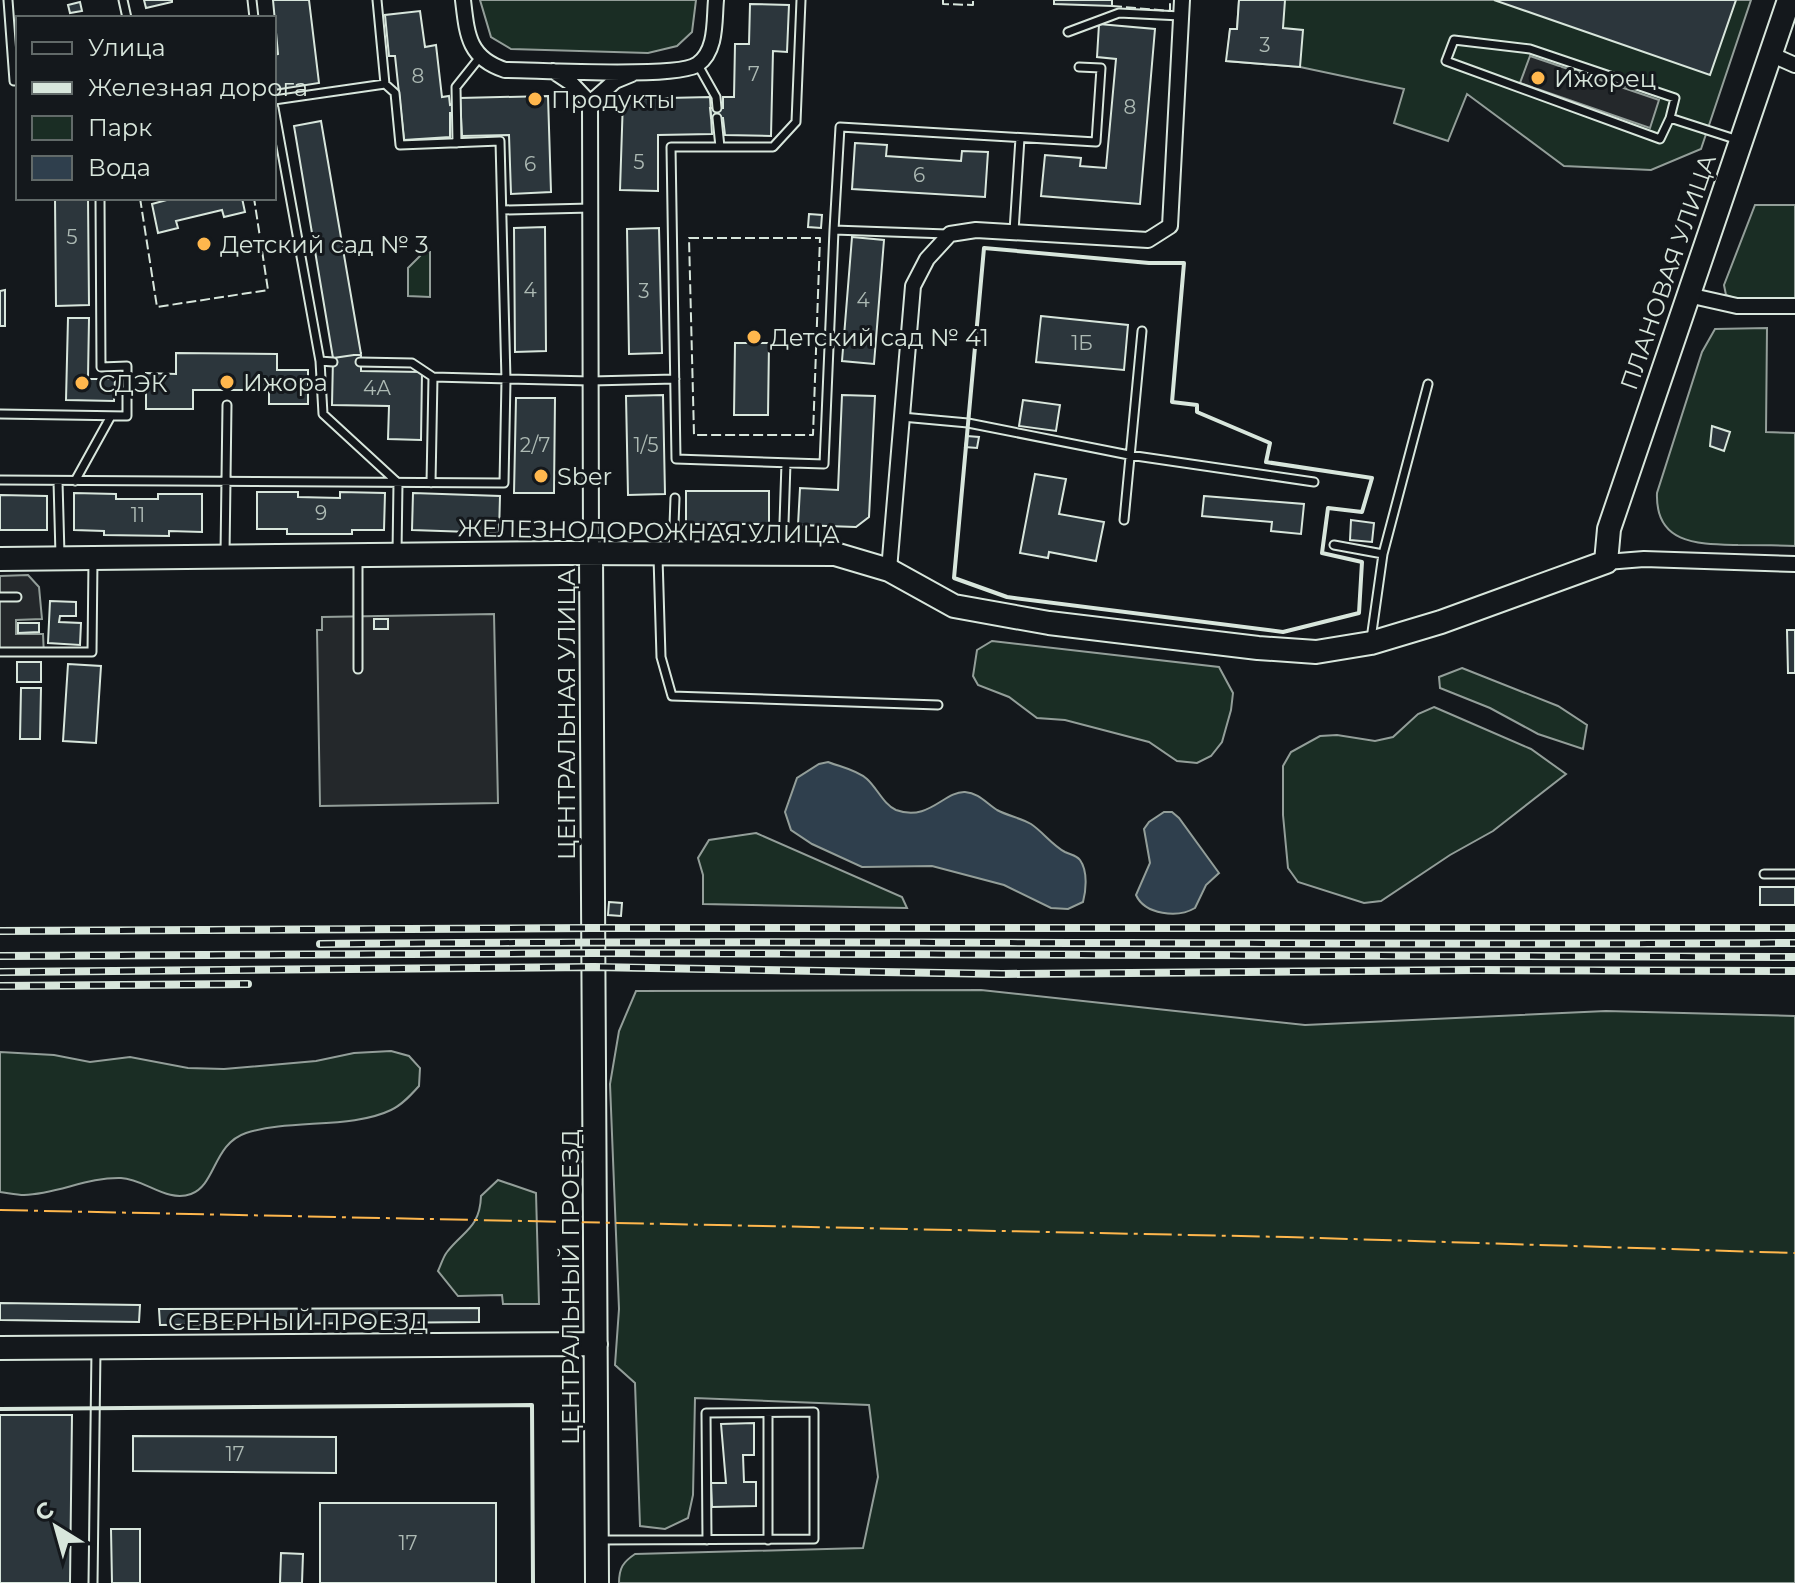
<svg xmlns="http://www.w3.org/2000/svg" width="1795" height="1583" font-family="Montserrat,sans-serif">
<style>
.green{fill:#1a2d24;stroke:#939e99;stroke-width:2}
.parking{fill:#24282b;stroke:#939e99;stroke-width:2}
.water{fill:#2f3f4d;stroke:#939e99;stroke-width:2}
.building{fill:#2c363c;stroke:#d8e6dc;stroke-width:2}
.lines{fill:none;stroke-linecap:round;stroke-linejoin:round}
.lane-casing{stroke:#d8e6dc;stroke-width:11}
.street-casing{stroke:#d8e6dc;stroke-width:18}
.secondary-casing{stroke:#d8e6dc;stroke-width:26}
.lane{stroke:#14181c;stroke-width:7}
.street{stroke:#14181c;stroke-width:14}
.secondary{stroke:#14181c;stroke-width:22}
.rail-casing{stroke:#d8e6dc;stroke-width:8}
.rail{stroke:#14181c;stroke-width:5;stroke-dasharray:15;stroke-linecap:butt}
.fence{stroke:#d8e6dc;stroke-width:2;stroke-dasharray:10 4;stroke-linecap:butt}
.wall{stroke:#d8e6dc;stroke-width:4}
.power{stroke:#ffb74d;stroke-width:2;stroke-dasharray:28 6 4 6;stroke-linecap:butt}
.poi-dot{fill:#ffb74d;stroke:#14181c;stroke-width:3}
.labels{text-anchor:middle;dominant-baseline:central;stroke-width:6;stroke-linejoin:round;paint-order:stroke}
.number-label{font-size:20px;fill:#adbab4}
.poi-label{font-size:24px;fill:#d8e6dc;stroke:#14181c;text-anchor:start}
.street-label{font-size:24px;fill:#d8e6dc;stroke:#14181c}
</style>
<rect width="100%" height="100%" fill="#14181c"/>
<!-- green -->
<path class="green" d="M 480,0 L 696,0 L 692,32 L 677,46 L 648,53 L 511,49 L 491,37 Z
M 1239,0 L 1751,0 L 1701,149 L 1651,170 L 1564,166 L 1467,94 L 1448,141 L 1394,123 L 1404,89 L 1300,67 L 1227,61 L 1230,29 L 1237,29 Z
M 1755,205 L 1795,205 L 1795,300 L 1737,299 L 1726,295 L 1724,285 Z
M 424,252 L 430,252 L 430,297 L 408,296 L 408,268 Z
M 1767,328 L 1766,432 L 1795,433 L 1795,546 C 1776,545 1757,545 1738,545 C 1699,544 1655,545 1657,493 L 1702,352 L 1715,329 Z
M 992,641 L 1219,667 L 1233,693 L 1231,710 L 1222,742 L 1211,756 L 1197,763 L 1177,761 L 1149,742 L 1065,720 L 1037,718 L 1009,697 L 978,685 L 973,676 L 977,650 Z
M 1462,668 L 1558,706 L 1587,725 L 1583,749 L 1538,734 L 1490,708 L 1440,688 L 1439,677 Z
M 1434,707 L 1531,749 L 1566,774 L 1493,831 L 1450,855 L 1381,901 L 1364,903 L 1298,882 L 1288,868 L 1283,815 L 1283,766 L 1291,752 L 1320,736 L 1337,735 L 1375,741 L 1393,737 L 1418,714 Z
M 756,833 L 902,897 L 907,908 L 703,904 L 703,875 L 698,858 L 709,840 Z
M 981,990 L 1305,1025 L 1606,1011 L 1795,1016 L 1795,1583 L 619,1583 C 619,1568 623,1562 635,1554 L 863,1548 L 878,1477 L 869,1405 L 695,1398 L 693,1495 L 688,1518 L 665,1529 L 640,1526 L 635,1383 L 615,1365 L 619,1309 L 610,1084 L 619,1031 L 636,991 Z
M 391,1051 L 409,1056 L 420,1068 L 419,1086 C 411,1095 402,1105 391,1110 C 352,1129 290,1119 246,1133 C 213,1144 216,1185 191,1194 C 167,1203 145,1179 121,1178 C 88,1177 57,1194 24,1195 C 17,1195 8,1193 0,1192 L 0,1052 L 54,1055 L 90,1062 L 130,1057 L 188,1068 L 224,1069 L 316,1061 L 354,1053 Z
M 498,1180 L 536,1193 L 539,1304 L 503,1304 L 502,1295 L 458,1296 L 438,1271 C 441,1265 443,1257 447,1252 C 463,1231 480,1228 481,1196 Z"/>
<!-- parking -->
<path class="parking" d="M 1530,56 L 1659,100 L 1650,128 L 1520,83 Z
M 28,575 L 39,587 L 42,619 L 16,620 L 16,634 L 43,634 L 44,656 L 0,656 L 0,576 Z
M 494,614 L 498,803 L 320,806 L 317,630 L 322,630 L 322,617 Z"/>
<!-- water -->
<path class="water" d="M 828,762 C 841,767 857,770 867,779 C 877,788 884,805 896,810 C 929,822 944,791 965,792 C 979,793 986,803 997,810 C 1008,816 1021,818 1031,824 C 1043,832 1052,845 1065,852 C 1071,855 1076,855 1080,860 C 1088,871 1086,891 1083,902 L 1068,909 L 1051,908 L 1004,885 L 932,866 L 862,867 L 812,844 L 791,830 L 785,812 L 797,778 L 819,764 Z
M 1164,812 L 1172,812 L 1179,818 L 1219,873 L 1206,885 L 1195,908 C 1178,918 1145,915 1136,895 L 1150,863 L 1144,829 L 1149,822 Z"/>
<!-- building -->
<path class="building" d="M 144,0 L 172,0 L 172,2 L 146,8 Z
M 273,0 L 309,0 L 319,83 L 274,90 L 274,55 L 278,54 Z
M 1054,0 L 1112,0 L 1112,6 L 1054,4 Z
M 1239,0 L 1285,0 L 1283,28 L 1303,30 L 1300,67 L 1226,61 L 1230,29 L 1237,29 Z
M 1494,0 L 1736,0 L 1710,75 Z
M 80,2 L 82,11 L 70,13 L 68,5 Z
M 750,4 L 789,5 L 787,52 L 773,51 L 771,136 L 725,135 L 723,118 L 711,118 L 710,108 L 723,108 L 723,97 L 734,97 L 735,44 L 749,44 Z
M 420,11 L 425,47 L 436,45 L 442,97 L 449,96 L 450,105 L 455,104 L 455,113 L 450,113 L 450,137 L 404,140 L 395,56 L 389,56 L 385,15 Z
M 1099,24 L 1155,29 L 1140,204 L 1041,196 L 1045,155 L 1081,158 L 1080,166 L 1106,168 L 1116,59 L 1097,57 Z
M 548,96 L 551,192 L 511,194 L 509,135 L 462,136 L 460,98 Z
M 710,97 L 712,134 L 658,135 L 658,191 L 620,190 L 623,99 Z
M 321,121 L 361,354 L 333,358 L 294,126 Z
M 855,143 L 887,145 L 886,156 L 961,161 L 962,151 L 988,152 L 985,197 L 852,189 Z
M 55,198 L 88,198 L 89,305 L 56,306 Z
M 174,198 L 242,198 L 245,212 L 224,217 L 222,210 L 176,221 L 178,228 L 158,233 L 152,204 Z
M 809,214 L 822,215 L 821,228 L 808,227 Z
M 545,227 L 546,351 L 515,352 L 514,228 Z
M 659,228 L 662,353 L 629,354 L 627,229 Z
M 852,237 L 884,240 L 874,364 L 842,361 Z
M 5,290 L 5,326 L 0,326 L 0,291 Z
M 1041,316 L 1128,325 L 1124,370 L 1036,362 Z
M 68,318 L 89,318 L 88,379 L 115,379 L 114,401 L 66,400 Z
M 735,343 L 769,343 L 768,415 L 734,415 Z
M 176,353 L 277,354 L 277,370 L 308,370 L 308,404 L 269,404 L 269,390 L 193,390 L 193,409 L 146,409 L 146,373 L 176,374 Z
M 361,354 L 361,371 L 422,372 L 421,440 L 388,439 L 389,406 L 332,405 L 333,358 Z
M 663,395 L 665,494 L 628,495 L 626,396 Z
M 842,395 L 875,396 L 869,517 L 856,527 L 798,525 L 800,488 L 838,490 Z
M 516,398 L 555,398 L 554,493 L 514,493 Z
M 1023,400 L 1060,405 L 1056,431 L 1019,426 Z
M 1712,426 L 1730,432 L 1724,451 L 1710,446 Z
M 967,436 L 979,437 L 977,448 L 965,447 Z
M 1035,474 L 1066,479 L 1059,514 L 1104,522 L 1096,561 L 1049,552 L 1048,558 L 1020,553 Z
M 686,491 L 769,491 L 769,524 L 686,524 Z
M 257,492 L 298,492 L 298,497 L 340,498 L 340,492 L 385,493 L 384,530 L 352,530 L 352,534 L 287,534 L 287,529 L 257,529 Z
M 74,493 L 116,494 L 116,499 L 158,499 L 158,494 L 202,494 L 202,532 L 169,531 L 169,536 L 104,535 L 104,531 L 74,530 Z
M 413,493 L 500,496 L 499,533 L 412,530 Z
M 0,495 L 47,496 L 47,530 L 0,530 Z
M 1204,496 L 1304,504 L 1301,534 L 1271,531 L 1272,522 L 1202,516 Z
M 1351,520 L 1374,523 L 1372,542 L 1350,540 Z
M 50,601 L 76,602 L 76,616 L 60,616 L 59,622 L 81,623 L 80,645 L 48,643 Z
M 374,619 L 388,619 L 388,629 L 374,629 Z
M 18,623 L 39,623 L 39,632 L 18,633 Z
M 1787,630 L 1795,630 L 1795,673 L 1788,673 Z
M 17,662 L 41,662 L 41,682 L 17,682 Z
M 68,664 L 101,666 L 96,743 L 63,741 Z
M 21,688 L 41,688 L 40,739 L 20,739 Z
M 1760,887 L 1795,887 L 1795,905 L 1760,905 Z
M 609,902 L 622,903 L 621,916 L 608,915 Z
M 0,1303 L 140,1305 L 139,1322 L 0,1320 Z
M 479,1308 L 479,1322 L 160,1325 L 159,1309 Z
M 0,1415 L 72,1415 L 70,1583 L 0,1583 Z
M 754,1423 L 754,1455 L 743,1455 L 744,1482 L 756,1482 L 756,1506 L 712,1507 L 711,1483 L 726,1483 L 721,1424 Z
M 133,1436 L 336,1437 L 336,1473 L 133,1471 Z
M 320,1503 L 496,1503 L 496,1583 L 320,1583 Z
M 111,1529 L 140,1529 L 140,1583 L 112,1583 Z
M 281,1553 L 303,1554 L 302,1583 L 280,1583 Z"/>
<g class="lines">
<defs>
<path id="lane" d="M 8,0 L 14,81 L 18,80
M 123,0 L 127,18
M 252,0 L 254,18
M 801,0 L 796,122 L 773,147 L 671,147 L 676,459 L 824,464 L 834,230 L 947,234
M 1068,32 L 1119,13 L 1181,16
M 698,65 L 716,97 L 717,108
M 274,100 L 385,84 L 377,0
M 274,108 L 320,361 L 323,414 L 398,483 L 397,553
M 717,118 L 720,147
M 1670,118 L 1660,139 L 1446,61 L 1454,40 L 1530,49 L 1675,98 L 1670,118 L 1738,140
M 457,143 L 456,87 L 480,57
M 503,210 L 591,208
M 834,230 L 840,127 L 1096,142 L 1101,68 L 1079,67
M 1014,231 L 1020,138
M 320,361 L 333,362
M 360,362 L 412,363 L 433,377 L 591,381 L 675,379
M 0,414 L 127,416 L 127,366 L 101,367 L 100,198
M 902,417 L 968,423 L 1129,455 L 1314,482
M 0,480 L 504,483 L 506,380 L 500,141 L 400,145 L 395,93 L 385,84
M 58,481 L 60,555
M 75,481 L 111,416
M 431,483 L 433,377
M 1124,520 L 1142,331
M 1334,545 L 1383,554
M 673,552 L 675,498
M 783,553 L 786,463
M 225,554 L 227,405
M 658,557 L 661,657 L 672,696 L 938,705
M 0,597 L 17,597
M 1371,639 L 1383,554 L 1428,384
M 0,652 L 92,652 L 93,560
M 358,669 L 358,559
M 1764,874 L 1795,874
M 768,1413 L 768,1540
M 599,1540 L 814,1539 L 814,1412 L 706,1413 L 707,1540
M 93,1583 L 96,1350"/>
<path id="street" d="M 463,0 C 467,34 468,58 505,70 C 536,70 680,79 698,64 C 717,50 714,21 716,0
M 1770,54 L 1795,65
M 553,71 L 571,83 L 590,103 L 591,554
M 590,103 L 615,81 L 632,74
M 1688,295 L 1737,306 L 1795,306
M 1606,562 L 1644,559 L 1795,564
M 889,570 L 913,286 L 927,259 L 950,234 L 976,230 L 1148,240 L 1170,226 L 1182,0"/>
<path id="secondary" d="M 591,554 L 597,1583
M 0,559 L 562,553 L 835,554 L 889,570 L 954,606 L 1049,623 L 1258,648 L 1316,652 L 1371,643 L 1441,622 L 1606,562 L 1609,529 L 1789,0
M 0,1348 L 596,1344"/>
</defs>
<!-- lane casing -->
<use href="#lane" class="lane-casing"/>
<!-- street casing -->
<use href="#street" class="street-casing"/>
<!-- secondary casing -->
<use href="#secondary" class="secondary-casing"/>
<!-- lane -->
<use href="#lane" class="lane"/>
<!-- street -->
<use href="#street" class="street"/>
<!-- secondary -->
<use href="#secondary" class="secondary"/>
<defs>
<path id="rail" d="M 0,931 L 593,928 L 1795,928
M 320,944 C 812,939 1303,946 1795,943
M 0,956 L 594,953 L 1795,957
M 0,972 L 594,967 L 1002,974 L 1476,970 L 1795,971
M 0,986 L 248,984"/>
</defs>
<!-- rail casing -->
<use href="#rail" class="rail-casing"/>
<!-- rail -->
<use href="#rail" class="rail"/>
<!-- fence -->
<path class="fence" d="M 943,0 L 943,4 L 973,5 L 973,0
M 1112,6 L 1170,11 L 1170,0
M 140,198 L 157,307 L 268,290 L 254,198
M 689,238 L 820,238 L 813,435 L 694,435 Z"/>
<!-- wall -->
<path class="wall" d="M 984,248 L 1149,263 L 1184,263 L 1172,402 L 1197,405 L 1197,412 L 1270,443 L 1266,462 L 1372,478 L 1362,512 L 1328,508 L 1322,553 L 1362,562 L 1359,613 L 1283,632 L 1007,597 L 954,578 Z
M 0,1409 L 532,1405 L 533,1583"/>
<!-- power -->
<path class="power" d="M 0,1210 L 1287,1237 L 1795,1253"/>
</g>
<!-- markers -->
<g class="poi-dot">
<circle cx="1538" cy="78" r="8"/>
<circle cx="535" cy="99" r="8"/>
<circle cx="204" cy="244" r="8"/>
<circle cx="754" cy="337" r="8"/>
<circle cx="227" cy="382" r="8"/>
<circle cx="82" cy="383" r="8"/>
<circle cx="541" cy="476" r="8"/>
</g>
<g class="labels">
<!-- number labels -->
<g class="number-label">
<text x="1265" y="45">3</text>
<text x="754" y="74">7</text>
<text x="418" y="76">8</text>
<text x="1130" y="107">8</text>
<text x="639" y="162">5</text>
<text x="530" y="164">6</text>
<text x="919" y="175">6</text>
<text x="72" y="237">5</text>
<text x="530" y="290">4</text>
<text x="644" y="291">3</text>
<text x="863" y="300">4</text>
<text x="1082" y="343">1Б</text>
<text x="377" y="388">4А</text>
<text x="535" y="445">2/7</text>
<text x="646" y="445">1/5</text>
<text x="321" y="513">9</text>
<text x="138" y="515">11</text>
<text x="235" y="1454">17</text>
<text x="408" y="1543">17</text>
</g>
<!-- poi labels -->
<g class="poi-label">
<text x="1554" y="78">Ижорец</text>
<text x="551" y="99">Продукты</text>
<text x="220" y="244">Детский сад № 3</text>
<text x="770" y="337">Детский сад № 41</text>
<text x="243" y="382">Ижора</text>
<text x="98" y="383">СДЭК</text>
<text x="557" y="476">Sber</text>
</g>
<!-- street labels -->
<g class="street-label">
<text transform="translate(1668 272) rotate(-71)">ПЛАНОВАЯ УЛИЦА</text>
<text transform="translate(649 531) rotate(1)">ЖЕЛЕЗНОДОРОЖНАЯ УЛИЦА</text>
<text transform="translate(566 714) rotate(-90)">ЦЕНТРАЛЬНАЯ УЛИЦА</text>
<text transform="translate(570 1287) rotate(-90)">ЦЕНТРАЛЬНЫЙ ПРОЕЗД</text>
<text x="298" y="1321">СЕВЕРНЫЙ ПРОЕЗД</text>
</g>
</g>
<!-- legend -->
<rect x="16" y="16" width="260" height="184" fill="#14181c" stroke="#626a69" stroke-width="2"/>
<rect x="32" y="42" width="40" height="12" fill="#14181c" stroke="#626a69" stroke-width="2"/>
<text x="88" y="56" font-size="24" fill="#d8e6dc">Улица</text>
<rect x="32" y="82" width="40" height="12" fill="#d8e6dc" stroke="#626a69" stroke-width="2"/>
<text x="88" y="96" font-size="24" fill="#d8e6dc">Железная дорога</text>
<rect x="32" y="116" width="40" height="24" fill="#1a2d24" stroke="#626a69" stroke-width="2"/>
<text x="88" y="136" font-size="24" fill="#d8e6dc">Парк</text>
<rect x="32" y="156" width="40" height="24" fill="#2f3f4d" stroke="#626a69" stroke-width="2"/>
<text x="88" y="176" font-size="24" fill="#d8e6dc">Вода</text>
<!-- north arrow -->
<g transform="translate(56 1527) rotate(323)" stroke="#14181c" stroke-width="6" paint-order="stroke">
<path d="M0-6L14 30L0 20L-14 30Z" fill="#d8e6dc"/>
<text y="-12" font-size="22" font-weight="bold" text-anchor="middle" fill="#d8e6dc">С</text>
</g>
</svg>
